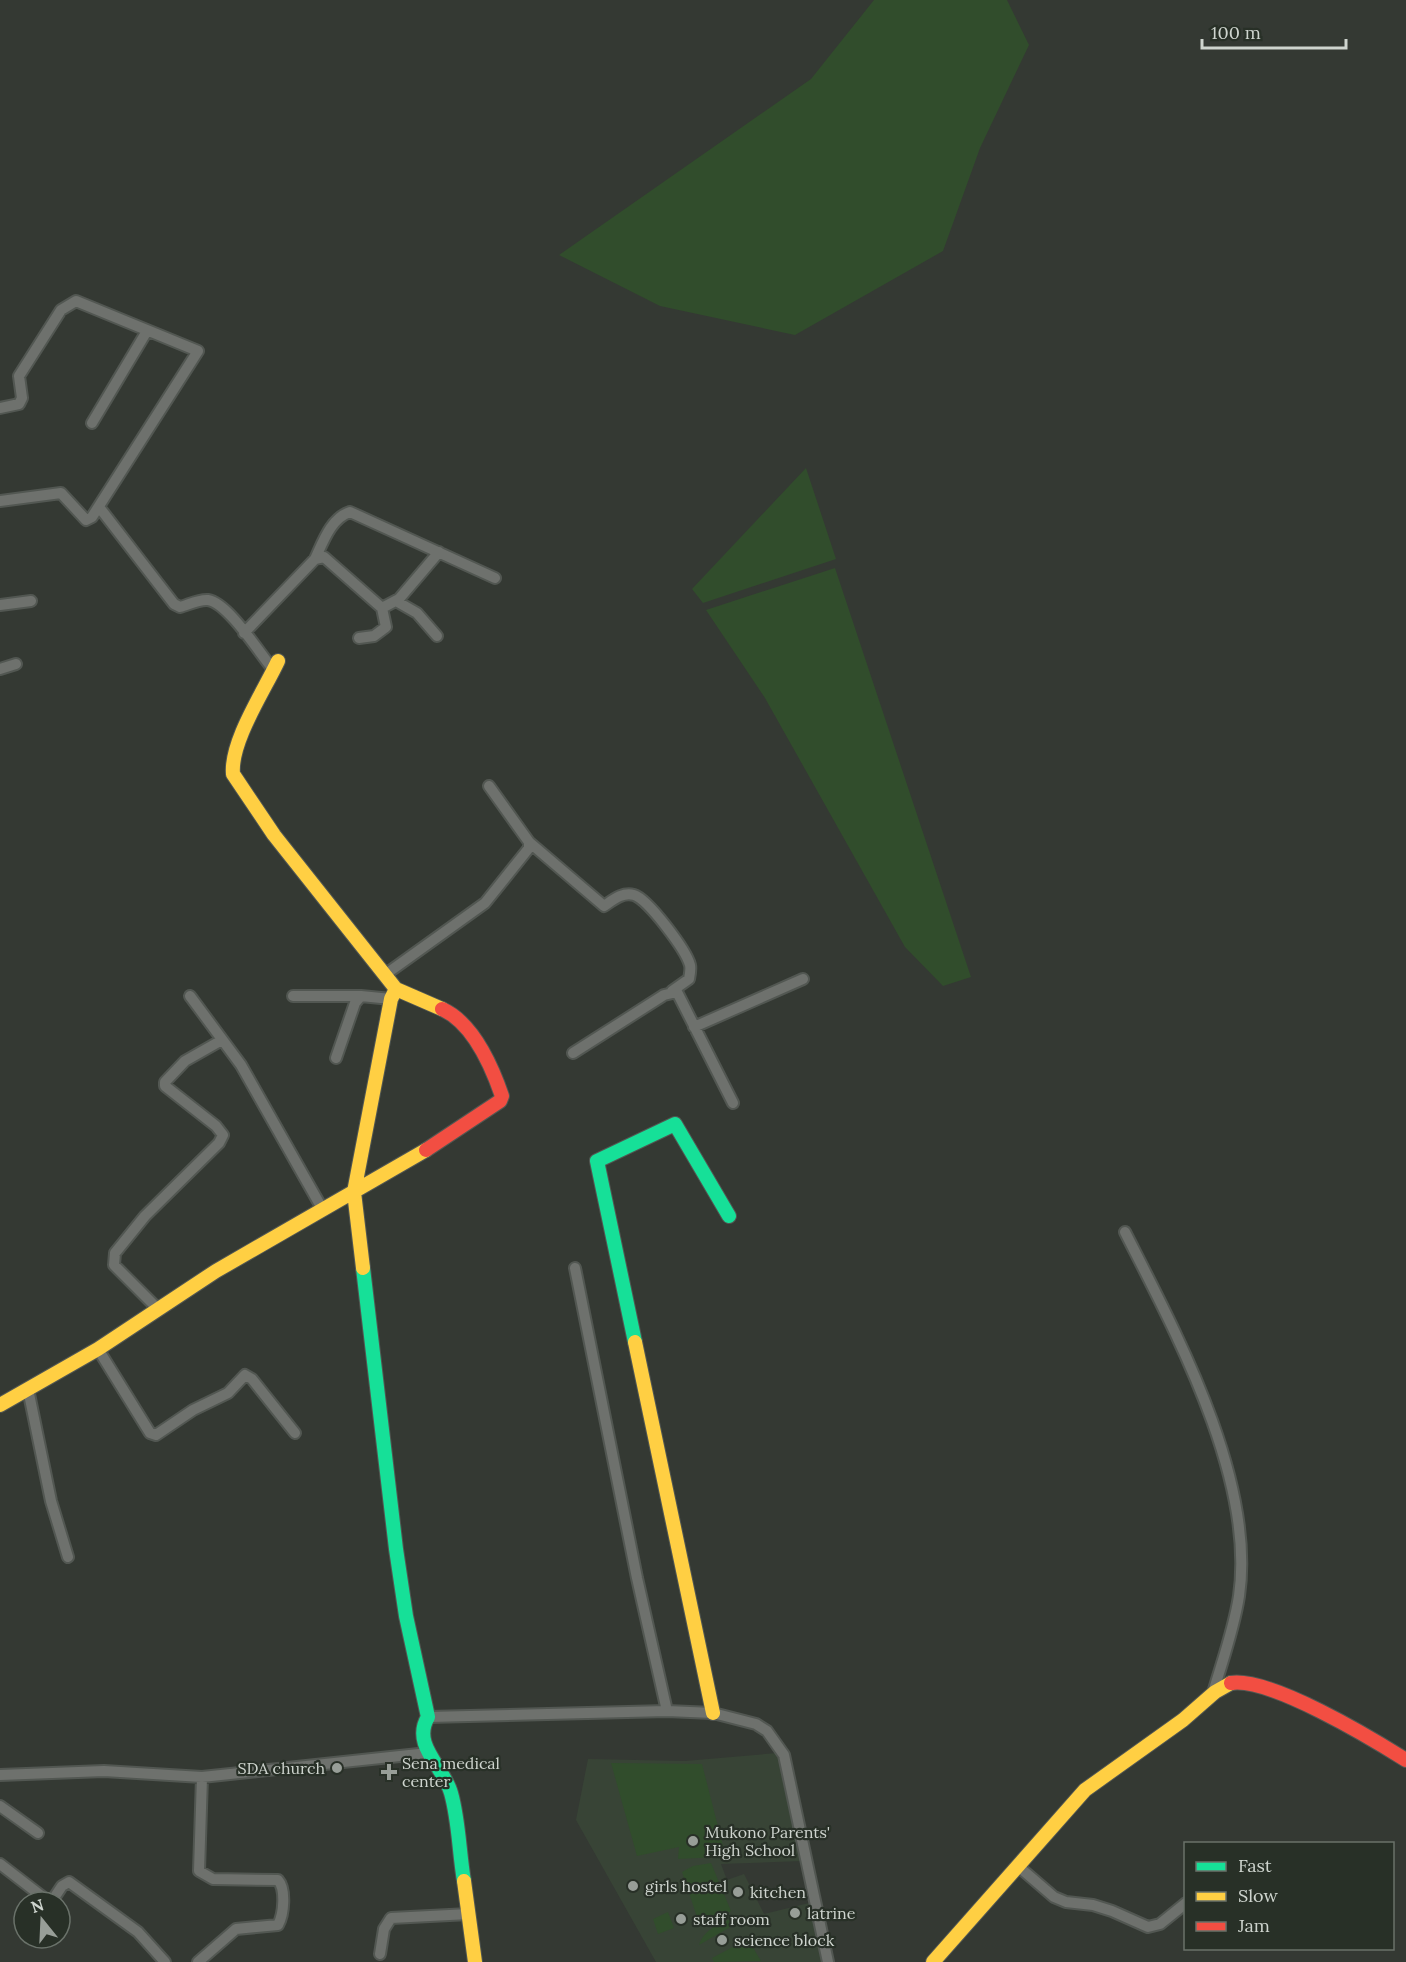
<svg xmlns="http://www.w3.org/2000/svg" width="1406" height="1962" font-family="Lora,serif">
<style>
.built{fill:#384436}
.green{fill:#314d2c}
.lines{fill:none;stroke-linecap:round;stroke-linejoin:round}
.street-casing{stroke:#525752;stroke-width:14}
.fast-casing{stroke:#525752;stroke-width:16}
.slow-casing{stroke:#525752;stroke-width:16}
.jam-casing{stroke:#525752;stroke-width:16}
.street{stroke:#6e716d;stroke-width:10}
.fast{stroke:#16e098;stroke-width:14}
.slow{stroke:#ffcf43;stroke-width:14}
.jam{stroke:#f24e42;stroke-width:14}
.poi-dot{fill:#989e98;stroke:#283027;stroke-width:2}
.labels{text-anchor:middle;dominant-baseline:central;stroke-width:4.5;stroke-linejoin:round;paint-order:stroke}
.poi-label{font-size:16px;fill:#ced4ce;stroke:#283027;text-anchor:start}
</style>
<rect width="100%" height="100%" fill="#343933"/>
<!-- built -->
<path class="built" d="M 777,1753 L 802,1861 L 721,1864 L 727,1880 L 744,1874 L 764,1914 L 809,1903 L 822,1962 L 656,1962 L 576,1820 L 588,1759 L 685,1761 Z"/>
<!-- green -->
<path class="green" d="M 874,0 L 1007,0 L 1029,45 L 980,148 L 943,251 L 795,335 L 660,306 L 559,255 L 811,79 Z
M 806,468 L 836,559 L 703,603 L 692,589 Z
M 835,568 L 971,977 L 943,986 L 905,947 L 765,698 L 706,610 Z
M 611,1763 L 702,1764 L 723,1846 L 720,1857 L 678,1859 L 679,1847 L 637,1856 Z
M 711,1863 L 731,1911 L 700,1926 L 682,1872 L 693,1866 Z
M 668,1912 L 674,1928 L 658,1934 L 653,1919 Z
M 744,1915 L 746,1918 L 699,1945 C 705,1926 728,1920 744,1915 Z
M 748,1939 L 761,1961 L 714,1962 L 712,1958 Z"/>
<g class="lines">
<defs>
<path id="street" d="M 0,408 L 19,404 L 22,398 L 19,376 L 61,310 L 76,301 L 198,351 L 92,517 L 86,520 L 61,493 L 0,501
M 92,423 L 147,331
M 99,507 L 174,604 L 180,607 C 188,605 199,599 208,600 C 228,603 258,651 272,668
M 315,559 C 323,542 331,518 350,512 L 495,578
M 396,601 L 417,613 L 437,636
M 0,605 L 31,601
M 382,608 L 399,599 L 439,552
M 244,633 L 315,559 L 324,557 L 382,608 L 386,627 L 374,636 L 359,638
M 0,669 L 16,664
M 529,842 L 604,906 C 613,900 622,892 634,895 C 648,899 686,950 690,965 C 691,969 690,974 689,979 L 672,991
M 386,974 L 485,903 L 529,848 L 529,842 L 489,786
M 190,996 L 241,1065 L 323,1210
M 293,996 L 361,996
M 694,1027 L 803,979
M 573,1053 L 664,995 L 677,992 L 733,1103
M 336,1058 L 355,1003 L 361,996 L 391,999
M 1125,1232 C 1176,1333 1256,1480 1239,1596 C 1234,1629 1222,1662 1213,1693
M 575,1268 L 637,1578 L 667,1711
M 158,1309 L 114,1265 L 115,1253 L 145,1216 L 219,1143 L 223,1135 L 216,1126 L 165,1086 L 165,1082 L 185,1061 L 222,1040
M 98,1349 L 150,1433 L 156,1435 L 193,1410 L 228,1393 L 245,1375 L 252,1379 L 295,1433
M 28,1389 L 51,1501 L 68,1557
M 428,1717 L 667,1711 L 713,1713 L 756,1724 L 767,1731 L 784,1755 L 828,1962
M 0,1775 L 104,1771 L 202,1777 L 428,1753
M 0,1806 L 38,1833
M 0,1864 L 44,1898 L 52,1901 L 62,1886 L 69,1882 L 138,1932 L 165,1962
M 1018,1866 L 1054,1897 L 1066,1902 L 1093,1905 L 1112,1911 L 1148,1927 L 1160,1924 L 1186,1903
M 380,1954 L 384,1929 L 391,1918 L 469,1914
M 198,1962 L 236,1929 L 278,1925 C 284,1914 286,1889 278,1880 L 213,1879 L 199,1871 L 202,1777"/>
<path id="fast" d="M 363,1268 L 396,1549 L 406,1616 L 428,1717 C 411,1745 444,1767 451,1793 C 459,1821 459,1852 464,1881
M 635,1342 L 597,1161 L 675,1124 L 729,1216"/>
<path id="slow" d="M 278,661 C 264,691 230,742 233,774 L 274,835 L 396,989 L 442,1009
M 363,1268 L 354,1192 L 391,999 L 396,989
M 635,1342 L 713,1713
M 0,1405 L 98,1349 L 216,1271 L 426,1150
M 464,1881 L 475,1962
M 933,1962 L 1085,1790 L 1183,1720 L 1215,1692 L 1231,1683"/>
<path id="jam" d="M 426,1150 L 500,1101 L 502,1096 C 491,1064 473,1023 442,1009
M 1231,1683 C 1270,1677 1371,1738 1406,1760"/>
</defs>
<!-- street casing -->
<use href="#street" class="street-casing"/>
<!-- fast casing -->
<use href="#fast" class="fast-casing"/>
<!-- slow casing -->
<use href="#slow" class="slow-casing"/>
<!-- jam casing -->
<use href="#jam" class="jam-casing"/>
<!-- street -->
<use href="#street" class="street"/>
<!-- fast -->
<use href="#fast" class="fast"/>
<!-- slow -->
<use href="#slow" class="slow"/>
<!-- jam -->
<use href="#jam" class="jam"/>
</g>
<!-- markers -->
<g class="poi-dot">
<circle cx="337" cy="1768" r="6"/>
<path d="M386 1763h6v6h6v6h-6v6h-6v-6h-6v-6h6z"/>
<circle cx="693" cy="1841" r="6"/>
<circle cx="633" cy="1886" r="6"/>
<circle cx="738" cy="1892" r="6"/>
<circle cx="795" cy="1913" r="6"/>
<circle cx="681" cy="1919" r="6"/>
<circle cx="722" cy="1940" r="6"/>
</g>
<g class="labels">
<!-- poi labels -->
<g class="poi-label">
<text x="402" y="1763">Sena medical<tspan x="402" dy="18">center</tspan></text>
<text x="325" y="1768" text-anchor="end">SDA church</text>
<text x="705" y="1832">Mukono Parents'<tspan x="705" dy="18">High School</tspan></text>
<text x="645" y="1886">girls hostel</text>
<text x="750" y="1892">kitchen</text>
<text x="807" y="1913">latrine</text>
<text x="693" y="1919">staff room</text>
<text x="734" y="1940">science block</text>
</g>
</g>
<!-- legend -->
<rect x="1184" y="1842" width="210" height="108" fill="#283027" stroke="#6a726a" stroke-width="1.5"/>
<rect x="1196" y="1862" width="30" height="9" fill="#16e098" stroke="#6a726a" stroke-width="1.5"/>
<text x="1238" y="1872" font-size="18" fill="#ced4ce">Fast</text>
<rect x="1196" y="1892" width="30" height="9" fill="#ffcf43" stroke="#6a726a" stroke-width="1.5"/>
<text x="1238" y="1902" font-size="18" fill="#ced4ce">Slow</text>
<rect x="1196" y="1922" width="30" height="9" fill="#f24e42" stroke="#6a726a" stroke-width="1.5"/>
<text x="1238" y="1932" font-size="18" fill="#ced4ce">Jam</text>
<!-- north arrow -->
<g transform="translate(42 1920) rotate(342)"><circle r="28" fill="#283027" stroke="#6a726a" stroke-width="1.5"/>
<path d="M0-4.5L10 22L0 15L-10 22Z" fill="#989e98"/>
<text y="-9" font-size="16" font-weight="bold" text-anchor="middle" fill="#ced4ce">N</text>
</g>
<!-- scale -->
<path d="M1202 39v9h144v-9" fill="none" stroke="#ced4ce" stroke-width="3"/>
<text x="1211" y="39" font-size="18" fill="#ced4ce" stroke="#283027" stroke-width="4.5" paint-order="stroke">100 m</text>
</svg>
